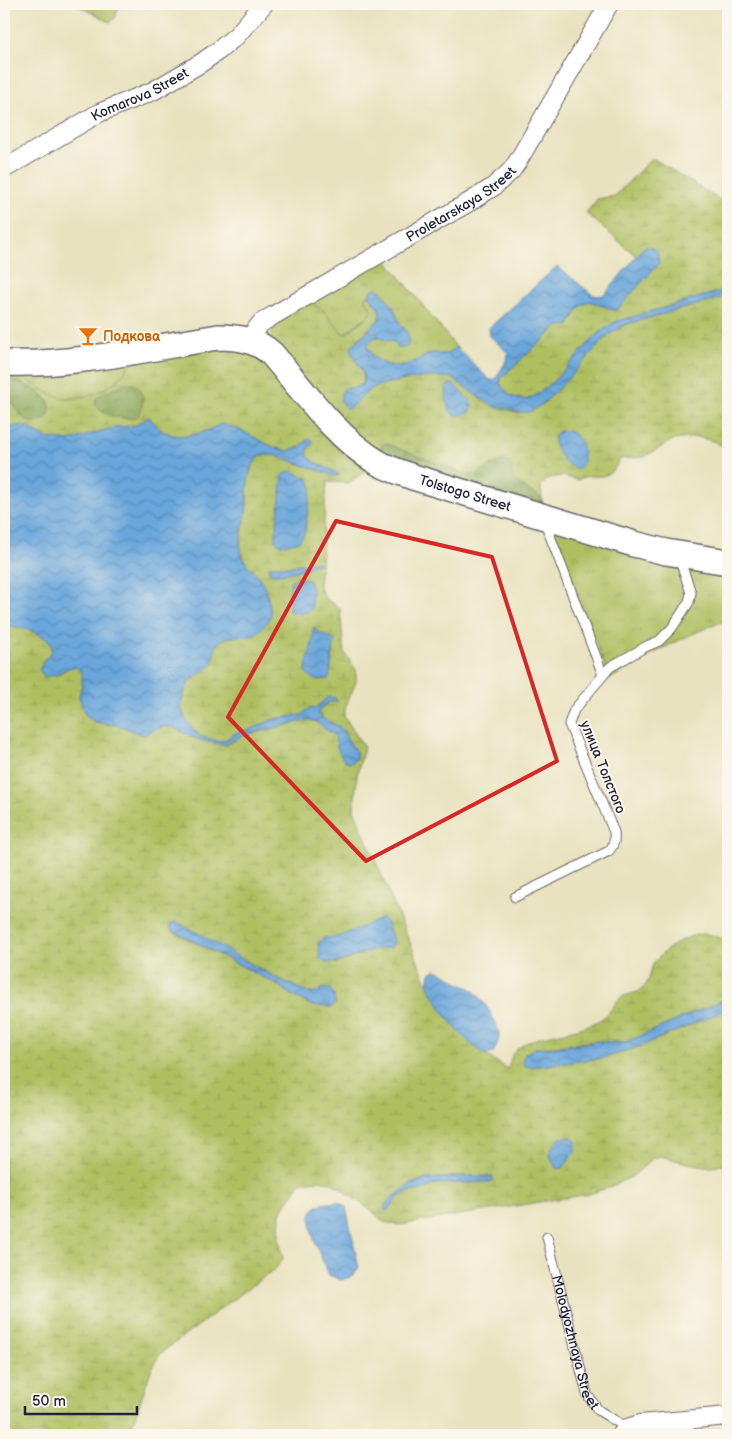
<svg xmlns="http://www.w3.org/2000/svg" width="732" height="1439" font-family="'Balsamiq Sans',sans-serif">
<style>
.grass{fill:url(#grass-tufts);stroke:#68704e}
.forest{fill:url(#forest-crowns);stroke:#566449}
.wetland{fill:url(#wetland-marsh);stroke:#68704e;fill-rule:evenodd}
.water{fill:url(#water-waves);stroke:#46648b}
.lines{fill:none;stroke-linecap:round;stroke-linejoin:round}
.service-casing{stroke:#68656a;stroke-width:11}
.minor-casing{stroke:#68656a;stroke-width:20}
.secondary-casing{stroke:#68656a;stroke-width:28}
.service{stroke:#fff;stroke-width:9}
.minor{stroke:#fff;stroke-width:18}
.secondary{stroke:#fff;stroke-width:25}
.marked{fill:none;stroke:#d62828;stroke-width:4;stroke-linejoin:round}
.labels{text-anchor:middle;dominant-baseline:central;stroke-width:4;stroke-linejoin:round;paint-order:stroke}
.street-label{font-size:14px;fill:#22223b;stroke:#fbf7ec}
.food-label{font-size:14px;font-weight:bold;fill:#c56008;stroke:#fbf7ec;text-anchor:start}
</style>
<defs>
<pattern id="grass-tufts" width="24" height="20" patternUnits="userSpaceOnUse" patternTransform="scale(1.25)"><rect width="24" height="20" fill="#afbf61"/><path d="M3 7l-1-3M5 7V3M7 7l1-3M15 17l-1-3M17 17v-4M19 17l1-3" fill="none" stroke="#96a455"/></pattern>
<pattern id="forest-crowns" width="20" height="18" patternUnits="userSpaceOnUse" patternTransform="scale(1.25)"><rect width="20" height="18" fill="#8ba657"/><path d="M2 6a3 3 0 1 1 6 0M12 15a3 3 0 1 1 6 0" fill="none" stroke="#718749"/></pattern>
<pattern id="wetland-marsh" width="20" height="14" patternUnits="userSpaceOnUse" patternTransform="scale(1.25)"><rect width="20" height="14" fill="#afbf61"/><path d="M1 5h8M5 5V1M11 12h8M15 12V8" fill="none" stroke="#96a455"/></pattern>
<pattern id="water-waves" width="16" height="10" patternUnits="userSpaceOnUse" patternTransform="scale(1.25)"><rect width="16" height="10" fill="#69a6db"/><path d="M0 5q4-4 8 0t8 0" fill="none" stroke="#5687b3"/></pattern>
</defs>
<rect width="100%" height="100%" fill="#fbf7ec"/>
<filter id="ink" filterUnits="userSpaceOnUse"><feTurbulence type="fractalNoise" baseFrequency=".02" numOctaves="2"/><feDisplacementMap in="SourceGraphic" scale="10" xChannelSelector="R" yChannelSelector="G"/><feConvolveMatrix kernelMatrix="1 2 1 2 8 2 1 2 1" color-interpolation-filters="sRGB"/></filter>
<filter id="wash" filterUnits="userSpaceOnUse"><feTurbulence type="fractalNoise" baseFrequency=".0096" numOctaves="4" result="noise"/><feDisplacementMap in="SourceGraphic" scale="20" xChannelSelector="R" yChannelSelector="G"/><feGaussianBlur stdDeviation="1.12" result="paint"/><feColorMatrix in="noise" values="0 0 0 0 0 0 0 0 0 0 0 0 0 0 0 0 0 1.4 0 .05"/><feComposite in="paint" operator="in"/></filter>
<g filter="url(#wash)">
<rect width="100%" height="100%" fill="#e9e2c0"/>
<!-- grass -->
<path class="grass" d="M 385,258 L 456,347 L 447,354 L 430,353 C 410,368 380,374 367,346 C 374,334 375,337 385,340 C 389,340 392,340 395,342 L 407,332 L 400,324 L 393,306 L 373,289 L 365,299 L 372,310 L 370,314 L 344,334 L 308,303 Z
M 135,357 C 129,365 123,376 115,382 C 99,395 73,403 53,395 C 38,389 23,377 9,369 Z
M 549,524 L 728,569 L 728,620 C 684,635 650,655 610,679 Z"/>
<!-- forest -->
<path class="forest" d="M 4,378 C 15,380 38,389 45,397 C 60,413 38,432 23,417 C 15,410 12,400 4,393 Z
M 126,383 C 130,383 134,383 137,386 C 144,391 145,412 136,417 C 129,421 105,416 99,409 C 98,409 95,403 95,403 L 98,396 Z
M 385,443 L 465,474 L 475,475 C 488,468 514,446 512,477 L 526,490 L 536,494 L 542,499 L 543,509 L 411,469 L 381,451 L 381,446 Z"/>
<!-- wetland -->
<path class="wetland" d="M 75,4 L 120,4 L 115,18 L 110,22 Z
M 654,159 L 728,205 L 728,289 L 615,322 C 585,339 569,372 541,391 C 537,394 532,398 528,399 C 517,402 504,393 500,383 L 502,377 L 558,326 L 569,325 L 580,306 L 590,301 L 616,311 L 644,247 L 636,256 L 586,213 L 597,199 L 615,196 L 649,161 Z
M 369,295 L 380,311 L 379,320 L 354,343 L 351,352 C 357,362 367,373 362,385 L 354,388 L 346,388 L 350,408 C 357,401 365,392 373,388 C 387,381 439,373 453,378 C 463,382 470,392 478,397 C 483,401 492,407 499,408 C 507,409 508,409 517,413 L 542,405 L 607,336 L 624,325 L 728,296 L 728,449 L 725,448 L 716,442 L 698,437 L 673,440 L 644,457 L 620,459 C 605,488 595,469 578,480 L 563,476 L 548,478 L 541,486 L 542,499 C 531,490 522,489 512,477 C 514,446 488,468 475,475 L 465,474 L 385,443 L 381,446 L 381,451 L 375,454 L 271,344 C 269,319 290,313 308,303 L 322,309 L 342,333 L 346,334 L 370,314 L 372,309 L 365,299 Z
M 224,343 L 261,357 L 372,467 L 348,483 L 327,482 L 319,587 L 326,599 L 340,608 L 344,652 L 356,670 L 356,682 L 346,706 L 344,716 L 364,747 L 357,775 L 354,810 L 430,990 L 478,1050 L 508,1069 C 510,1063 511,1055 515,1051 C 529,1035 566,1034 586,1026 C 596,1023 604,1018 611,1010 C 614,1006 616,1001 620,998 C 628,993 637,995 644,987 C 651,979 650,969 654,963 C 663,950 685,935 702,934 C 711,934 719,937 727,941 L 728,944 L 728,998 L 629,1041 C 618,1043 608,1041 597,1041 C 576,1042 556,1048 535,1048 L 531,1067 L 604,1058 L 639,1047 L 728,1009 L 728,1164 L 711,1167 L 687,1163 L 660,1156 L 653,1158 L 633,1176 L 610,1187 L 589,1194 L 399,1225 L 384,1222 L 372,1211 L 331,1182 L 317,1180 L 300,1183 L 280,1213 L 279,1238 L 283,1259 L 276,1268 L 161,1353 L 151,1370 L 129,1435 L 4,1435 L 4,626 C 22,626 37,631 51,642 L 53,651 L 44,661 L 56,676 L 68,668 L 75,666 L 83,672 L 82,685 L 79,697 L 94,722 L 122,726 L 144,735 C 171,719 171,728 195,738 C 205,742 216,743 226,745 L 241,736 L 307,720 L 315,721 L 335,736 L 338,749 L 348,763 L 353,762 L 356,758 L 356,752 L 340,727 L 325,720 L 318,714 L 319,710 L 329,702 L 328,697 L 315,708 L 309,709 L 302,715 L 274,719 L 252,729 L 236,733 L 225,740 L 218,741 L 199,736 L 185,719 L 181,707 L 183,695 L 190,680 L 199,676 L 215,658 L 214,649 L 217,643 L 224,638 L 233,637 L 271,616 C 269,602 267,587 258,576 C 252,569 245,564 242,555 C 238,541 243,530 245,517 C 250,495 242,472 261,455 L 274,455 L 335,476 L 340,475 L 315,462 L 307,456 L 308,449 L 314,442 L 310,439 L 300,447 L 288,451 L 273,447 L 238,429 L 221,424 C 204,433 178,443 160,429 C 156,426 152,421 149,418 L 134,426 L 116,427 L 69,441 L 45,438 L 33,430 L 22,425 L 4,429 L 4,393 C 12,400 15,410 23,417 C 38,432 60,413 45,397 C 38,389 15,380 4,378 L 4,368 L 9,369 C 23,377 38,389 53,395 C 73,403 99,395 115,382 C 123,376 129,365 135,357 ZM 126,383 C 130,383 134,383 137,386 C 144,391 145,412 136,417 C 129,421 105,416 99,409 C 98,409 96,404 95,403 L 98,396 ZM 290,471 L 305,522 L 304,534 ZM 317,561 L 315,565 C 302,569 288,573 274,574 L 271,566 L 292,566 ZM 176,922 C 222,945 264,975 313,994 L 324,988 L 332,1007 L 313,1006 L 292,995 L 278,985 L 172,931 L 170,926 L 172,923 ZM 338,937 L 391,948 L 380,947 L 335,964 L 323,938 ZM 463,1176 L 488,1176 L 488,1182 L 436,1184 L 425,1189 L 405,1193 L 397,1199 L 387,1211 L 389,1200 L 413,1183 L 424,1179 Z"/>
<!-- water -->
<path class="water" d="M 644,247 L 651,247 L 657,252 L 659,263 L 616,311 L 590,301 L 580,306 L 569,325 L 558,326 L 502,377 L 500,383 C 504,393 517,402 528,399 C 532,398 537,394 541,391 C 569,372 585,339 615,322 L 728,289 L 728,296 L 624,325 L 607,336 C 593,351 545,408 529,412 C 516,415 509,406 499,408 L 477,396 L 452,378 L 443,377 L 427,377 L 387,383 L 372,388 L 350,408 L 346,409 L 341,401 L 341,393 L 345,388 L 354,388 L 362,385 C 369,370 351,361 351,347 L 379,320 L 380,311 L 369,295 L 373,289 L 378,288 L 393,306 L 400,324 L 407,332 L 409,339 L 407,346 L 403,348 L 397,347 L 395,342 L 384,340 L 379,336 L 375,337 L 367,346 C 380,374 410,368 430,353 L 447,354 L 456,347 L 490,380 L 496,379 C 499,371 508,362 508,353 L 490,336 L 489,328 L 557,266 L 593,295 L 599,296 L 605,294 Z
M 449,384 L 453,384 L 471,402 L 472,407 L 470,412 L 456,416 C 445,411 447,398 446,388 Z
M 149,417 C 153,421 156,426 160,429 C 178,443 204,433 221,424 L 238,429 L 273,447 L 287,451 L 300,447 L 310,438 L 314,442 L 308,449 L 308,456 L 315,462 L 340,475 L 335,476 L 274,455 L 261,455 C 242,472 250,496 245,517 C 243,530 238,541 242,555 C 245,564 252,569 258,576 C 267,587 269,602 271,616 C 250,650 241,627 217,643 L 212,665 L 190,680 L 183,695 L 181,707 L 185,719 L 199,736 L 218,741 L 225,740 L 236,733 L 252,729 L 274,719 L 302,715 L 309,709 L 315,708 L 328,697 L 335,698 L 338,701 L 329,702 L 319,710 L 318,714 L 325,720 L 340,727 L 356,752 L 356,758 L 353,762 L 348,763 C 339,758 337,746 335,736 L 315,721 L 307,720 L 241,736 L 226,745 C 216,743 205,742 195,738 C 171,728 171,719 144,735 L 121,726 L 94,722 L 85,714 L 79,697 L 82,685 L 82,672 L 75,666 C 63,669 58,676 45,677 L 39,670 L 44,661 L 52,651 L 51,642 C 37,631 22,626 4,626 L 4,429 L 22,425 L 33,430 L 45,438 L 69,441 L 116,427 L 134,426 Z
M 559,431 C 562,431 565,430 568,431 C 582,435 588,458 579,469 C 566,468 553,449 554,437 Z
M 290,471 L 308,478 L 312,487 L 304,534 L 299,541 L 286,545 L 279,544 L 275,540 L 283,475 Z
M 317,561 L 319,563 C 309,568 281,577 270,573 L 268,568 L 271,566 L 292,566 Z
M 297,577 L 309,580 L 312,591 L 311,610 L 301,614 L 289,611 L 290,581 Z
M 313,627 L 322,634 L 335,639 L 329,679 L 315,680 L 306,673 C 306,657 315,643 313,627 Z
M 382,918 L 387,923 L 394,943 L 391,948 C 367,946 348,965 325,963 L 320,958 L 318,943 L 323,938 L 338,937 Z
M 176,922 C 222,944 264,976 313,994 L 324,988 L 330,989 L 334,995 L 335,1003 L 332,1007 L 313,1006 L 292,995 L 278,985 L 172,930 L 170,926 L 172,923 Z
M 435,970 C 445,973 450,977 459,983 C 462,986 466,986 470,988 C 480,994 498,1022 499,1034 C 499,1042 496,1047 493,1053 L 486,1055 C 461,1039 440,1011 428,984 L 430,973 Z
M 728,998 L 728,1009 L 639,1047 L 604,1058 L 531,1067 L 525,1066 L 522,1061 L 525,1054 L 535,1048 L 553,1048 L 599,1041 L 618,1043 L 629,1041 Z
M 572,1137 L 576,1141 L 575,1151 L 563,1168 L 557,1169 L 550,1156 L 552,1147 L 560,1138 Z
M 463,1176 L 493,1177 L 493,1181 L 488,1182 L 436,1184 L 425,1189 L 405,1193 L 397,1199 L 387,1211 L 384,1210 C 385,1202 390,1199 396,1195 C 424,1173 432,1181 463,1176 Z
M 339,1202 L 346,1207 L 359,1268 L 353,1276 L 341,1280 L 329,1275 C 323,1261 304,1225 313,1210 C 318,1202 331,1203 339,1202 Z"/>
</g>
<g filter="url(#ink)">
<g class="lines">
<defs>
<g id="service">
<path d="M 544,520 L 603,675"/>
<path d="M 515,897 L 609,851 C 614,845 615,841 614,832 L 569,724 L 574,710 L 610,667 L 647,646 L 659,641 L 672,628 L 689,602 L 691,593 L 679,557"/>
<path id="s1" d="M 547,1237 L 587,1394 L 598,1410 L 627,1428"/>
</g>
<g id="minor">
<path id="s2" d="M 4,169 L 99,113 L 153,91 L 201,63 L 218,51 L 236,36 L 264,4"/>
<path id="s3" d="M 248,340 L 261,323 L 274,315 L 471,201 L 493,187 L 511,171 L 518,161 L 609,4"/>
<path d="M 621,1435 L 627,1428 L 640,1424 L 728,1416"/>
</g>
<g id="secondary">
<path id="s4" d="M 4,363 C 73,366 150,348 218,337 C 239,337 257,340 272,354 C 302,389 337,439 377,462 C 388,469 401,472 413,477 L 634,544 L 666,552 L 728,562"/>
</g>
</defs>
<!-- service casing -->
<use href="#service" class="service-casing"/>
<!-- minor casing -->
<use href="#minor" class="minor-casing"/>
<!-- secondary casing -->
<use href="#secondary" class="secondary-casing"/>
<!-- service -->
<use href="#service" class="service"/>
<!-- minor -->
<use href="#minor" class="minor"/>
<!-- secondary -->
<use href="#secondary" class="secondary"/>
</g>
</g>
<!-- marked area -->
<path class="marked" d="M 336,521 L 492,557 L 557,761 L 366,861 L 228,717 Z"/>
<!-- icons -->
<defs>
<symbol id="bar-bare" viewBox="-9 -9 18 18"><path d="M-6-5H6L.8 .8V4.5H3.5V6h-7V4.5H-.8V.8Z" fill="#e8710a" stroke="#fbf7ec" stroke-width="2.5" paint-order="stroke"/></symbol>
</defs>
<g fill-rule="evenodd">
<use href="#bar-bare" x="74" y="322" width="28" height="28"/>
</g>
<g class="labels">
<!-- street labels -->
<g class="street-label">
<text stroke="none"><textPath href="#s2" startOffset="155">Komarova Street</textPath></text>
<text stroke="none"><textPath href="#s3" startOffset="254">Proletarskaya Street</textPath></text>
<text stroke="none"><textPath href="#s4" startOffset="519">Tolstogo Street</textPath></text>
<text transform="translate(603 767) rotate(68)">улица Толстого</text>
<text stroke="none"><textPath href="#s1" startOffset="109">Molodyozhnaya Street</textPath></text>
</g>
<!-- food labels -->
<g class="food-label">
<text x="103" y="336">Подкова</text>
</g>
</g>
<!-- margin -->
<rect width="732" height="1439" fill="none" stroke="#fbf7ec" stroke-width="20"/>
<!-- scale -->
<path d="M25 1406v8h112v-8" fill="none" stroke="#22223b" stroke-width="2.5"/>
<text x="32" y="1406" font-size="15" fill="#22223b" stroke="#fbf7ec" stroke-width="4" paint-order="stroke">50 m</text>
</svg>
